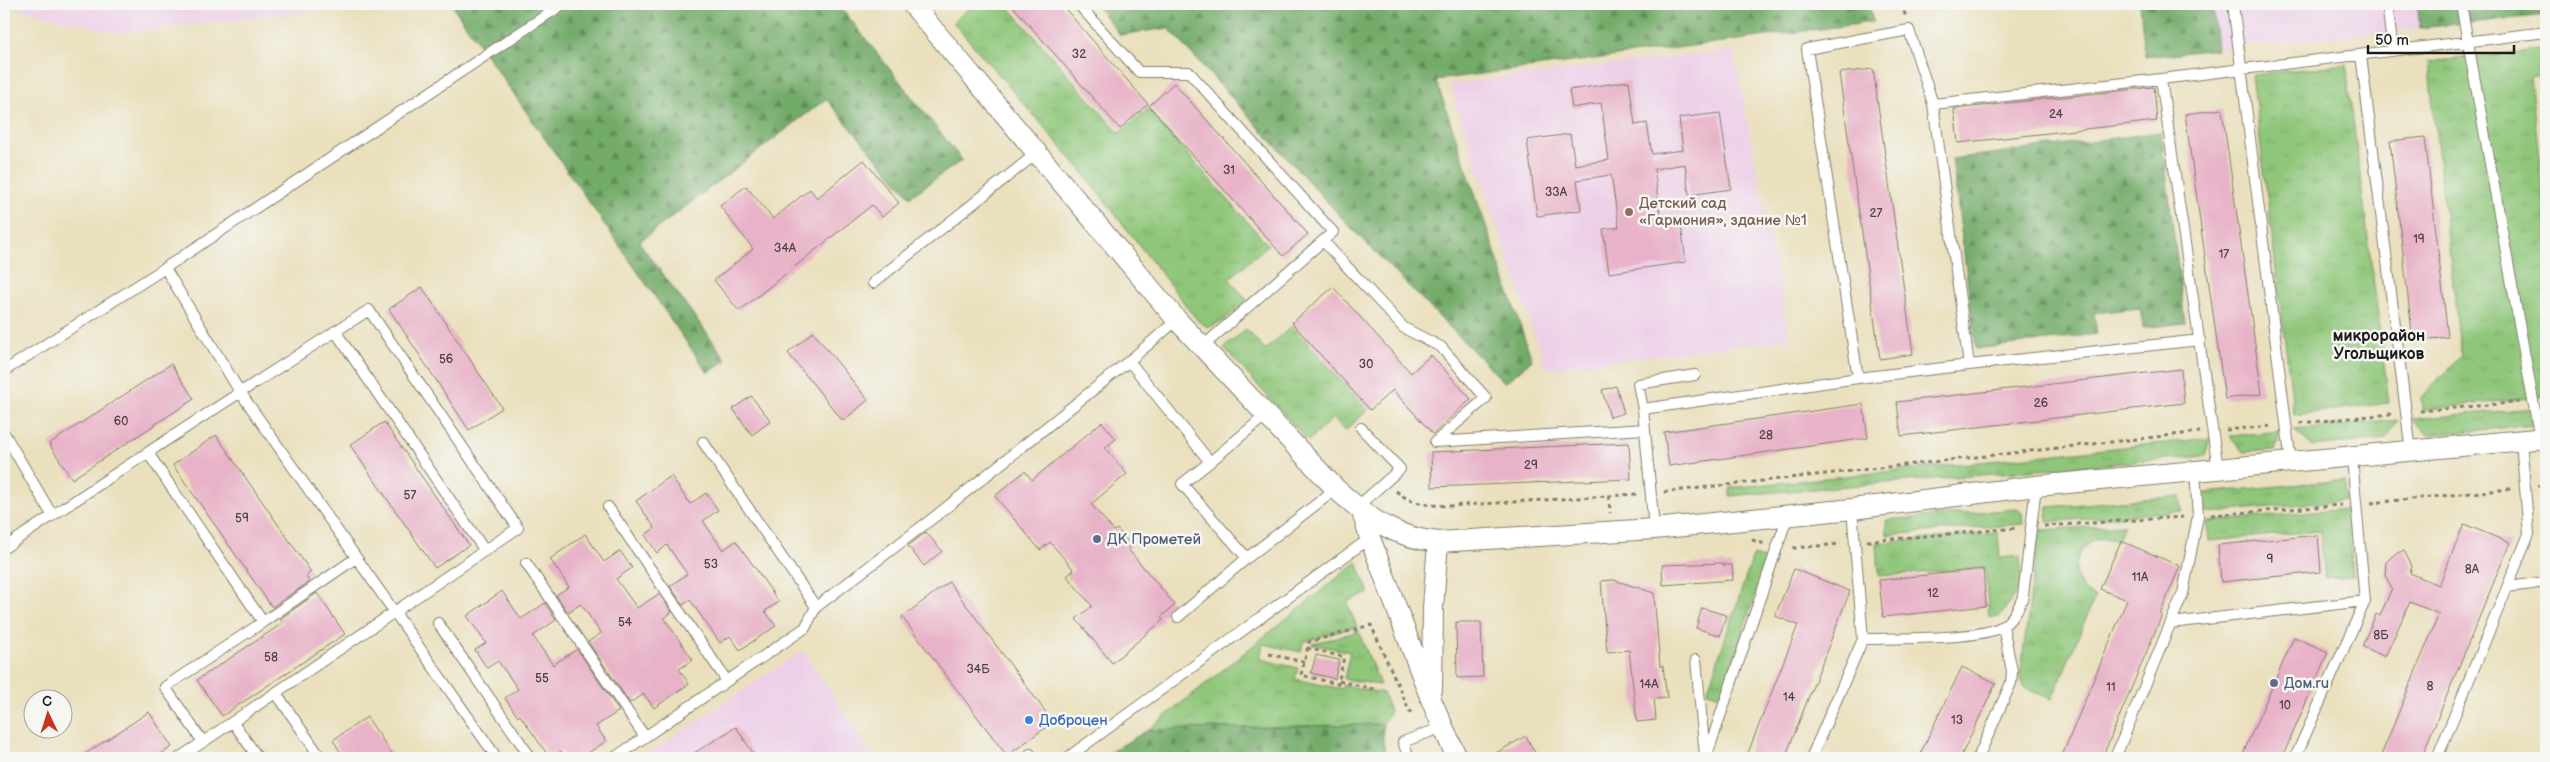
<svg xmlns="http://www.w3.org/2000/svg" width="2550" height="762" font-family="'Balsamiq Sans',sans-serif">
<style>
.built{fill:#edd0e8}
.grass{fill:url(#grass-tufts);stroke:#56714a}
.forest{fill:url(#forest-firs);stroke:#486442}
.building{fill:#e8b2c8}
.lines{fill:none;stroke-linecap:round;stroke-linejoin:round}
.lane-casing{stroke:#837e6c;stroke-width:12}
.street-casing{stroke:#837e6c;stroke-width:22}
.path{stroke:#837e6c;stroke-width:3;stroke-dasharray:4 4;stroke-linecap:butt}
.lane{stroke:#fff;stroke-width:10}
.street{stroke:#fff;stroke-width:20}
.education-dot{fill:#8d6e63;stroke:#f6f6f2;stroke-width:2}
.service-dot{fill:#5c6f8a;stroke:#f6f6f2;stroke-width:2}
.shop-dot{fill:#3f7fe0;stroke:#f6f6f2;stroke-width:2}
.labels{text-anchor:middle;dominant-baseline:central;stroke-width:5;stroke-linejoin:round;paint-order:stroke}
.number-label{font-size:12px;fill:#4f4247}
.education-label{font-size:15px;fill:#785e54;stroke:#f6f6f2;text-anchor:start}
.service-label{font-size:15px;fill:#4e5e75;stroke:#f6f6f2;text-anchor:start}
.shop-label{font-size:15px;fill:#366cbe;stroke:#f6f6f2;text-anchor:start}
.neighbourhood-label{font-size:16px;font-weight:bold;fill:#1c1c1c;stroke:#f6f6f2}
</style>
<defs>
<pattern id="grass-tufts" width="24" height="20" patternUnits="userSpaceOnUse" patternTransform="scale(1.25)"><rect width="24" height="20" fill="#8fc679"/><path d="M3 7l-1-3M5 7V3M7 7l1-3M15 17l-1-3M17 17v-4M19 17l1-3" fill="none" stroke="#7baa68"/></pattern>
<pattern id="forest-firs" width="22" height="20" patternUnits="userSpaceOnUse" patternTransform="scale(1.25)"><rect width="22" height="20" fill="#73ab69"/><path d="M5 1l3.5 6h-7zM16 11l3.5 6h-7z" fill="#5e8a56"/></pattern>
</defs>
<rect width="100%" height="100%" fill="#f6f6f2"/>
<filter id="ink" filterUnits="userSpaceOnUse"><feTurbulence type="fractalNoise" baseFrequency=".02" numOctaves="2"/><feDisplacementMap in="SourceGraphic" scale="10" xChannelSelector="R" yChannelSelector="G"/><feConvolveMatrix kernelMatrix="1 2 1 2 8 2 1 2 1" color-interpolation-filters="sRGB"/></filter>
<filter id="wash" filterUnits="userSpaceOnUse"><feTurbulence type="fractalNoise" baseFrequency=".0096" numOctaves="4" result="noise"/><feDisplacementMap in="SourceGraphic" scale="20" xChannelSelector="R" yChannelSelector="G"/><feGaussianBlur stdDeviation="1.12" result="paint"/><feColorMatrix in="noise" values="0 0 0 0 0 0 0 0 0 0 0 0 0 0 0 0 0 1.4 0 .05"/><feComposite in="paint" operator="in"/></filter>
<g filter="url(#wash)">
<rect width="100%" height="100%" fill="#eae0bd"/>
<!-- built -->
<path class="built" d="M 4,4 L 380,4 L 118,33 L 4,6 Z
M 2213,4 L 2417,4 L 2420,28 L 2217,49 Z
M 1734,50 L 1790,339 L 1546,369 L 1449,84 Z
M 803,650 L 874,758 L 642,758 Z"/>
<!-- grass -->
<path class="grass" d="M 974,4 L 1006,4 L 1119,133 L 1148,109 L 1268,245 L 1229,279 L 1247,300 L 1222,322 L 1208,327 L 1198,321 L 1081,170 L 953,22 Z
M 2546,49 L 2546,75 L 2530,78 L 2546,220 L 2546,396 L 2422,410 L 2421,397 L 2461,356 L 2428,62 Z
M 2346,64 L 2389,403 L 2294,415 L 2252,75 Z
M 1292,326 L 1368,410 L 1345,431 L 1333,418 L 1308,441 L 1224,348 L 1246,329 L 1265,350 Z
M 2546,407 L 2546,424 L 2427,435 L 2412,419 Z
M 2398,420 L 2385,439 L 2312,446 L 2294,430 Z
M 2281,431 L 2275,450 L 2243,452 L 2230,436 Z
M 2210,438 L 2205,456 L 1730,496 L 1730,488 Z
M 2345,480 L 2346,500 L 2206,513 L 2204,493 Z
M 2180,496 L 2182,511 L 2047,522 L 2048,507 Z
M 2017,509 L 2022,513 L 2023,524 L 1887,535 L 1886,520 Z
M 2347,509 L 2353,576 L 2325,578 L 2320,531 L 2209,541 L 2207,522 Z
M 2124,525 L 2117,541 C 2081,527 2058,578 2095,597 L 2052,699 L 2026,689 L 2020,678 L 2039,530 Z
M 1998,533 L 2000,558 L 2020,556 L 2022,582 L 2000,617 L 1989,617 L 1985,568 L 1879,576 L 1877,543 Z
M 1753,556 L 1767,560 L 1721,696 L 1707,692 Z
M 1357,562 L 1369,593 L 1347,602 L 1380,685 L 1344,679 L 1350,652 L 1311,644 L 1356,632 L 1354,627 L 1303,642 L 1301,652 L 1263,644 L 1260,659 L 1298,668 L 1295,679 L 1342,689 L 1343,685 L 1383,693 L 1390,711 L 1383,724 L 1148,730 Z"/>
<!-- forest -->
<path class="forest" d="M 451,4 L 838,4 L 962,160 L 910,197 L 826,99 L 639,242 L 727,360 L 708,373 Z
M 1095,4 L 1869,4 L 1873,22 L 1436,80 L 1532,360 L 1505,383 L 1351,228 L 1168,28 L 1120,35 Z
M 2140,4 L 2213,4 L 2217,49 L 2145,57 Z
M 2417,4 L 2546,4 L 2546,15 L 2420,28 Z
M 2161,132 L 2185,323 L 2143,328 L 2140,308 L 2094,313 L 2097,334 L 1976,349 L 1952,159 Z
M 1383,724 L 1383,743 L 1389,758 L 1100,758 L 1148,730 Z"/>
<g id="blocks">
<!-- building -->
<path class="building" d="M 1011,4 L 1061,4 L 1148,104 L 1120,129 Z
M 1873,69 L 1913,354 L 1880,359 L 1839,73 Z
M 1629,81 L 1635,125 L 1647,123 L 1652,154 L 1683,150 L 1679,118 L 1720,113 L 1731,189 L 1689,195 L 1685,164 L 1654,169 L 1661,221 L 1680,218 L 1686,262 L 1609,273 L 1603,229 L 1619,227 L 1611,175 L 1577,180 L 1581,210 L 1537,216 L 1527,140 L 1570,134 L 1575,165 L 1609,160 L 1601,103 L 1572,108 L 1569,90 Z
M 1174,83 L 1308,234 L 1283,256 L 1149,106 Z
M 2154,87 L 2157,121 L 1958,143 L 1954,109 Z
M 2222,109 L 2262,394 L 2225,399 L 2185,114 Z
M 2425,137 L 2448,337 L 2413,341 L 2390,141 Z
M 864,160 L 899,203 L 882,217 L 872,205 L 739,311 L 714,280 L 753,249 L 720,206 L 746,186 L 773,219 L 810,189 L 817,198 Z
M 422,287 L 502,408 L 469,430 L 389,309 Z
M 1333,287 L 1411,373 L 1431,355 L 1471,399 L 1433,434 L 1393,390 L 1370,410 L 1292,323 Z
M 813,332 L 868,400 L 843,421 L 788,353 Z
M 171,364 L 194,399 L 72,479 L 49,444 Z
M 2181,369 L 2184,403 L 1901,436 L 1897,402 Z
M 1616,386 L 1624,413 L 1610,417 L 1602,390 Z
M 751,396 L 771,421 L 752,435 L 733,409 Z
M 1863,404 L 1868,438 L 1669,466 L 1664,432 Z
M 384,422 L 469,545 L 435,568 L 350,445 Z
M 1102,422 L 1116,439 L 1105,448 L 1127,474 L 1091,504 L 1114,531 L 1117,529 L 1132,546 L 1128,549 L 1175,605 L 1161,617 L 1163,620 L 1112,663 L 1076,619 L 1092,606 L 1067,576 L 1074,570 L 1050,542 L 1040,550 L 995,496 L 1025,471 L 1032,480 Z
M 216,435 L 311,572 L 306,576 L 309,582 L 272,607 L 173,465 Z
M 1629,443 L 1631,479 L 1432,487 L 1431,452 Z
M 671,476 L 690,504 L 706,493 L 718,510 L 703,521 L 723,550 L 736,541 L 779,602 L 765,611 L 776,626 L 740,650 L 730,636 L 720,643 L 690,600 L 683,605 L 670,586 L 687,574 L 667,545 L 657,553 L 645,535 L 655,528 L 636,501 Z
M 2464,524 L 2510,543 L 2421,758 L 2380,758 L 2439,614 L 2410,602 L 2385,657 L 2362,646 L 2376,614 L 2380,616 L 2392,588 L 2385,575 L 2386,562 L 2396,553 L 2404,551 L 2412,566 L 2410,573 L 2439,585 Z
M 926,532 L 942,551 L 924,566 L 908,546 Z
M 585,534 L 604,562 L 620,551 L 632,568 L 616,579 L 637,608 L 659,594 L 672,612 L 664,618 L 693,660 L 679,669 L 689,684 L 654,708 L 644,694 L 630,703 L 588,642 L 601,633 L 581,604 L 568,612 L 556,595 L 569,587 L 550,559 Z
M 2318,535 L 2321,572 L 2221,582 L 2218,545 Z
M 2121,541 L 2180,566 L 2160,614 L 2162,615 L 2102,758 L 2061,758 L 2127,600 L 2100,589 Z
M 1723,563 L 1723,565 L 1732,565 L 1733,580 L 1663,585 L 1662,565 Z
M 1794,569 L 1850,591 L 1785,758 L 1746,758 L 1798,625 L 1775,616 Z
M 1983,569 L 1986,606 L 1883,617 L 1879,580 Z
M 1614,580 L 1654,593 L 1660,666 L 1663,666 L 1667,698 L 1654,699 L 1656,720 L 1637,722 L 1629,650 L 1607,652 L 1601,581 Z
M 949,582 L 1053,722 L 1007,756 L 902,617 Z
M 502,591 L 521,619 L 545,603 L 556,620 L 533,636 L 553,665 L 577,649 L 619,711 L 596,726 L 606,741 L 581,758 L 566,758 L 561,751 L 550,758 L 520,715 L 518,717 L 505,698 L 518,689 L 498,661 L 487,668 L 475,650 L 486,643 L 467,616 Z
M 317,593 L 345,634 L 222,716 L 197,680 L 283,623 L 280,619 Z
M 1702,608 L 1726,615 L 1720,636 L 1696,628 Z
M 1456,622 L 1481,622 L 1483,677 L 1457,678 Z
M 2294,637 L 2328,652 L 2282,758 L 2241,758 Z
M 1316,655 L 1339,660 L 1335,679 L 1311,673 Z
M 1962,667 L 1996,683 L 1960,758 L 1918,758 Z
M 149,712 L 172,747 L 154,758 L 79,758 Z
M 367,717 L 395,758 L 344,758 L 333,740 Z
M 736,727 L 756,758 L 686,758 Z
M 1526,736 L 1538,758 L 1487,758 Z"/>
</g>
</g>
<g filter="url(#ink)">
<use href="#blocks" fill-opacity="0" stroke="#837e6c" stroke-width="1"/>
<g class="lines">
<defs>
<path id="lane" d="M 1078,4 L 1139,72 L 1189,72 L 1333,232 L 1202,347
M 2233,4 L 2291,463
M 2387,4 L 2393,51
M 2461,4 L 2540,439
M 2361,55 L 2411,452
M 2161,79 L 2546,32
M 1933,104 L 2161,79 L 2218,469
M 1323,241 L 1404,328 L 1441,347 L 1486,398 L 1435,442
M 165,268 L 240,392 L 497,758
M 873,283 L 1037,153
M 1177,320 L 1129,361 L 1210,462 L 1182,484 L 1247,558 L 1336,489
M 335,331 L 485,551
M 4,371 L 165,268 L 563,4
M 1858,378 L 1969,365
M 1643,409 L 1638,384 L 1695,375
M 4,433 L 52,515
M 703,442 L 816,607
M 1435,442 L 1645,429
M 2352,458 L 2365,601
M 1210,462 L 1266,415
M 608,507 L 727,681
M 1357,507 L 1400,469 L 1361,428
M 1654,529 L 1643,409 L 1858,378 L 1807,49 L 1909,30 L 1933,104 L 1969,365 L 2200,340
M 4,548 C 124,467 246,388 369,310 L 518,528 L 203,742 L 165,687 L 263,622 L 148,453
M 526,563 L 645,737
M 2508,587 L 2546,582
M 1178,617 L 1247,558
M 263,622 L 356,558
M 438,623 L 531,758
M 2171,623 L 2365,601 L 2295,758
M 1863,639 C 1893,638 1978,640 2001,627 C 2013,620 2019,608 2023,596 L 2036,486
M 1696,660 L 1705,755
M 276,693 L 321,758
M 233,722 L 258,758
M 1030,754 L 1033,758
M 179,758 L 203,742
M 614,758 L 805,628 L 816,607 L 937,515 L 1129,361
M 1067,758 L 1370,538
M 1409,758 L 1403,742 L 1443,727
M 1706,758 L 1788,515
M 1811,758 L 1863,639 L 1852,509
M 1978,758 L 2011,683 L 2012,671 L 2003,626
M 2115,758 L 2183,593 L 2198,516 L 2195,471
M 2437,758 L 2529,534 L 2521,441"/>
<path id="street" d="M 912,4 L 1177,320 L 1336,489 C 1370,519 1392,537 1438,542 L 1654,529 L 1852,509 L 2036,486 L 2546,438
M 1362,512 L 1370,538 L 1432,702 L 1457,758
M 1432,690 L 1433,608 L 1438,542"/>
</defs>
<!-- lane casing -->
<use href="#lane" class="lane-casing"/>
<!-- street casing -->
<use href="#street" class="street-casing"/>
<!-- path -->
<path class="path" d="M 1901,4 L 1906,17
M 2420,411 L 2521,402
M 2300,423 L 2391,414
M 2226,430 L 2272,426
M 2537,486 L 2546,485
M 1396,491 C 1412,505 1430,505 1450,506 L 1638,494
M 1664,492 L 2200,432
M 1609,496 L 1610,513
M 2371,503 L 2511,489
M 2211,515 L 2342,505
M 2044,526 L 2183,517
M 1752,540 L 1765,544
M 1867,541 L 2018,528
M 1793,548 L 1841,544
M 1307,648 L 1344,657 L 1338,684 L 1301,675 L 1309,642 L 1371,625 L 1410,712 L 1415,709
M 1269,654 L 1304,662
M 1339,681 L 1378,690"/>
<!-- lane -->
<use href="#lane" class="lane"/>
<!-- street -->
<use href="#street" class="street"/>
</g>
</g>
<!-- markers -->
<circle class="education-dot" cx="1629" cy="212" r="5"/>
<g class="service-dot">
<circle cx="1097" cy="539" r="5"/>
<circle cx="2274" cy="683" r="5"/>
</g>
<circle class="shop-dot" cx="1029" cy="720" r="5"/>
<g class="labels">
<!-- number labels -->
<g class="number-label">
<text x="1079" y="54">32</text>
<text x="2056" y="114">24</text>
<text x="1229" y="170">31</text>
<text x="1556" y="192">33А</text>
<text x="1876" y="213">27</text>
<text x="2419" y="239">19</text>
<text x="785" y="248">34А</text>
<text x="2224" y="254">17</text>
<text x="446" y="359">56</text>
<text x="1366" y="364">30</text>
<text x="2041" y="403">26</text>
<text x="121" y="421">60</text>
<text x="1766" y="435">28</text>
<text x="1531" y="465">29</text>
<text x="410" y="495">57</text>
<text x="242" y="518">59</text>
<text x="2270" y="559">9</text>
<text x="711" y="564">53</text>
<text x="2472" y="569">8А</text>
<text x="2140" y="577">11А</text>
<text x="1933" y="593">12</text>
<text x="625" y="622">54</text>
<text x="2381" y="635">8Б</text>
<text x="271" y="657">58</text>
<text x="978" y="669">34Б</text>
<text x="542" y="678">55</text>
<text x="1649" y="684">14А</text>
<text x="2430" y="686">8</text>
<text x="2111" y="687">11</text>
<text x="1789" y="697">14</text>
<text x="2285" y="705">10</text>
<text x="1957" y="720">13</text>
</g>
<!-- education labels -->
<g class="education-label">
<text x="1639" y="203">Детский сад<tspan x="1639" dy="17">«Гармония», здание №1</tspan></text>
</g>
<!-- service labels -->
<g class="service-label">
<text x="1107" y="539">ДК Прометей</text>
<text x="2284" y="683">Дом.ru</text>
</g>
<!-- shop labels -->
<g class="shop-label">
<text x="1039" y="720">Доброцен</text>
</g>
<!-- neighbourhood labels -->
<g class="neighbourhood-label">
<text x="2379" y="336">микрорайон<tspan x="2379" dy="18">Угольщиков</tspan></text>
</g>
</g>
<!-- margin -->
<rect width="2550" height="762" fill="none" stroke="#f6f6f2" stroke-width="20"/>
<!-- north arrow -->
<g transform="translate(48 714) rotate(356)"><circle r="24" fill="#f6f6f2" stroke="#9f9f9c"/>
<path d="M0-4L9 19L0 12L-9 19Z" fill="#c8321e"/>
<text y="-8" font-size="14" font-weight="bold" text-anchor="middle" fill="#1c1c1c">С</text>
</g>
<!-- scale -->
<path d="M2368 45v8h146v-8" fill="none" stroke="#1c1c1c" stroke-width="2.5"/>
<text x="2375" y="45" font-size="15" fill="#1c1c1c" stroke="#f6f6f2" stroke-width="4" paint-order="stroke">50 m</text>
</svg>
